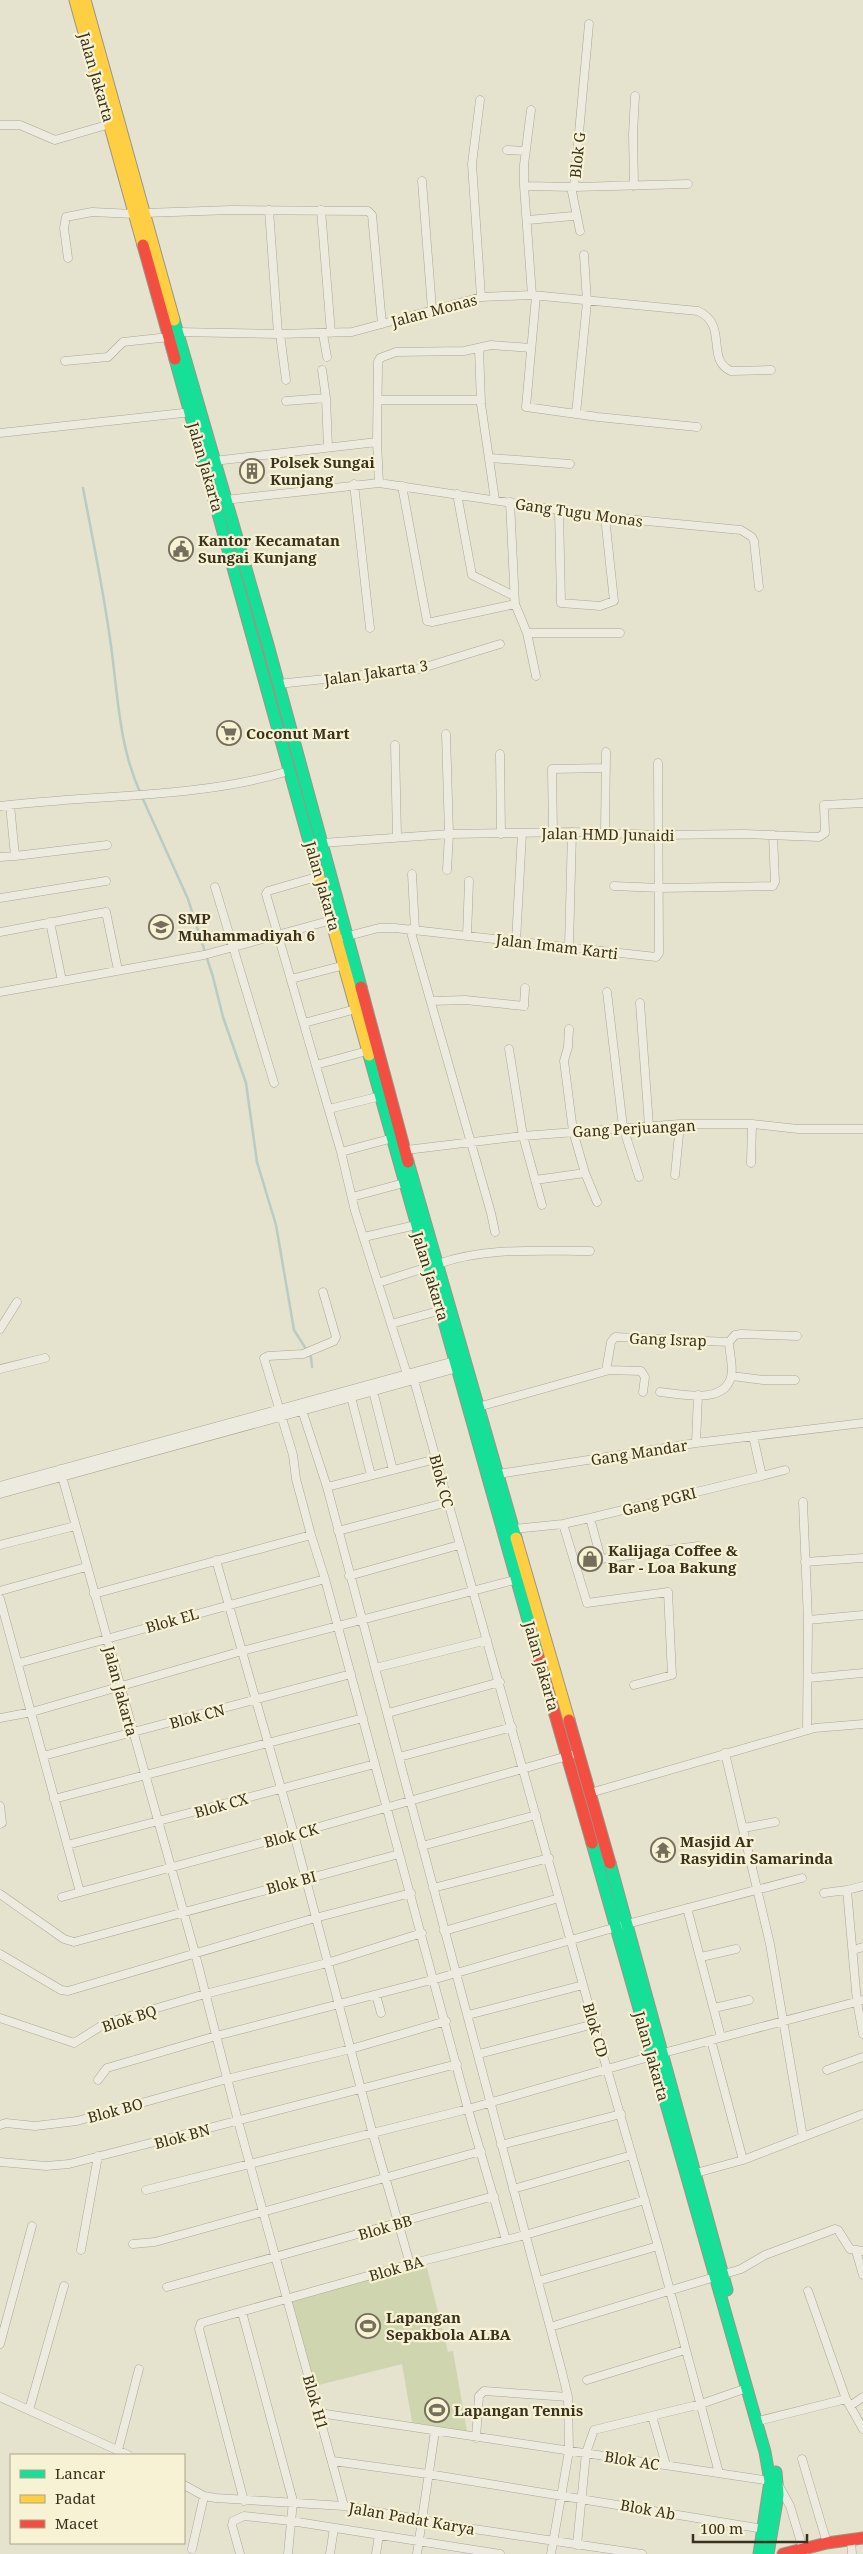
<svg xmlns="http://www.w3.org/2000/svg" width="863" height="2554" font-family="'Noto Serif',serif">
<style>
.park{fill:#cfd6af}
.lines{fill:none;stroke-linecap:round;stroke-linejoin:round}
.stream{stroke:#b8ccc3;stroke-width:2.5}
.street-casing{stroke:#aaa797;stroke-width:9}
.fast-casing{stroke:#9a9686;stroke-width:13}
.slow-casing{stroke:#9a9686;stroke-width:13}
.jam-casing{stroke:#9a9686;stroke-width:13}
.street{stroke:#edebdf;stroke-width:8}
.fast{stroke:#16e098;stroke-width:11}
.slow{stroke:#ffcf43;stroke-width:11}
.jam{stroke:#f24e42;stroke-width:11}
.labels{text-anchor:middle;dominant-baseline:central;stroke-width:4.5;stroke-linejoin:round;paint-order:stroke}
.street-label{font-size:15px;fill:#39301e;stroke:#f6f2d3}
.poi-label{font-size:15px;font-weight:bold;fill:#39301e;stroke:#f6f2d3;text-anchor:start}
</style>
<rect width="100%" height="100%" fill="#e5e2cd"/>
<!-- park -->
<path class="park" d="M 425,2260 L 448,2352 L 453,2351 L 468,2437 L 413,2427 L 402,2364 L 311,2387 L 287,2299 Z"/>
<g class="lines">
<!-- stream -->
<path class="stream" d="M 83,488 C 93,541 104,593 111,646 C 118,696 119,746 140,792
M 142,797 L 188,899 L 213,977 L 223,1017 L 246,1083 L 257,1162 L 276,1225 L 294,1330 L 311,1357 L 312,1367"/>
<defs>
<path id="street" d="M 480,100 L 472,164 L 481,297
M 0,125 L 20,125 L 55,140 L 110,124
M 507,150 L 525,151
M 422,181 L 432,309
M 524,186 L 524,165 L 531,110
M 634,186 L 633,134 L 635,96
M 571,187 L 580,231
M 574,187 L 688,184
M 269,210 L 278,334
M 321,210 L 331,333
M 144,213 L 232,210 L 368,211 L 372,215 L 382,324
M 528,220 L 573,216
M 68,258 L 64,228 L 66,217 L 92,212 L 134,214
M 532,295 L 524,186 L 574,187 L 589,24
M 536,296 L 526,407 L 598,417 L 697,427
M 177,332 L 278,334 L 352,332 L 481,297 L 532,295 L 698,311 C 729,325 705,360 731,371 L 771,370
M 280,334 L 286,380
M 323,334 L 327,357
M 479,348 L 481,404 L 495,500
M 65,361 L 108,357 L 123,342 L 169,337
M 322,370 L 326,398 L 328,447
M 378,400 L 481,400
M 286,401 L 326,398
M 576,414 L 587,302 L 584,255
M 0,433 L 192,412
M 490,458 L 570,464
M 214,461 L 377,442
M 379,483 L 377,442 L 378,362 L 380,358 L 396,352 L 464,351 L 491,345 L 531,348
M 354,484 L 370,628
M 402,486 L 427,621 L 432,622 L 515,604
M 457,494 L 472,575 L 514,596
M 225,500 L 379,483 L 605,517 L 741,530 L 752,537 L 754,541 L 759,587
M 510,502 L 515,604 L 527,633 L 536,676
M 559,510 L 561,603 L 600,606 L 614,601 L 605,517
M 527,633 L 620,633
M 278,684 L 419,669 L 500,644
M 446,734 L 449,834 L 447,870
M 395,745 L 397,837
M 500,754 L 501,834
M 10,805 L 15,856 L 107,845
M 0,806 C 96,794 196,799 289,771
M 553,833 L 552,769 L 606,768
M 605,833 L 606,752
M 322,843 L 449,834 L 572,832 L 659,835 L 744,834 L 819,837 L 825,833 L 824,805 L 863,803
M 0,857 L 15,856
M 412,874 L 415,930
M 320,876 L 268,891 L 266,894 L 341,1152 L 355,1211 L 407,1374
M 614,886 L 660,888 L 773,886 L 775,882 L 773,835
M 215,887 L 274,1083
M 0,898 L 106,881
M 410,929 L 491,1213 L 495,1232
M 0,932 L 106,912 L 118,970
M 467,936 L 469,881
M 344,937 L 379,928 L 395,928 L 656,957 L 659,953 L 658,763
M 516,941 L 522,833
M 569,946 L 572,832
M 291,979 L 345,965
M 62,981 L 204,955 L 332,920
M 0,992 L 62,981 L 50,922
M 607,992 L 623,1127 L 639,1177
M 432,1001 L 465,1000 L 524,1006 L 525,988
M 640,1003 L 649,1126
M 304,1023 L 356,1009
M 569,1029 L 568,1047 L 564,1061 L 573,1131 L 585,1173 L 597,1202
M 509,1049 L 523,1136 L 542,1205
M 316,1065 L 367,1051
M 329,1109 L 381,1096
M 406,1150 L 523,1136 L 680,1124 L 752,1124 L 798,1129 L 863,1129
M 341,1152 L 393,1138
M 751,1163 L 752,1124
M 675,1175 L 680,1124
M 535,1180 L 585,1173
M 352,1197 L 404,1183
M 364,1237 L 416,1225
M 438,1264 C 486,1247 540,1251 590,1251
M 378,1283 L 428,1267
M 391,1324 L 442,1310
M 0,1329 L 17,1302
M 0,1369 L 45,1358
M 607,1370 L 641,1371 L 645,1377 L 643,1392
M 412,1373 L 594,2024 L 658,2246 L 719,2473
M 732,1376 L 763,1380 L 795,1380
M 373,1391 L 393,1470
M 660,1392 C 680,1394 724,1405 731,1377 C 734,1368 729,1352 729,1342
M 351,1397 L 371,1475
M 300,1404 L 327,1487 L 562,2372 L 568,2397 L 569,2451 L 551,2554
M 478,1407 L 606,1371 L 611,1342 L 615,1337 L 729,1342 L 735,1335 L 741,1334 L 797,1336
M 696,1443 L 698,1395
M 60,1469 L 195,1953 L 238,2121 L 344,2506
M 498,1474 L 696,1443 L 863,1423
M 762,1476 L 785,1470
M 0,1486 L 458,1360
M 327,1487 L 436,1459
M 0,1494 L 461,1367
M 803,1502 L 808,1620
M 590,1518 L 601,1559 L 698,1546
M 563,1524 L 587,1603 L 668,1592 L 672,1675 L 634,1685
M 514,1529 L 563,1524 L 590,1518 L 762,1476 L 753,1436
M 338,1531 L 448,1502
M 311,1535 L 296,1479 L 293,1455 L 264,1358 L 268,1356 L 303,1354 L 334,1341 L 336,1337 L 323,1292
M 0,1545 L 75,1526
M 216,1560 L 294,1834 L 372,2131 L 410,2264
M 805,1562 L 863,1558
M 349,1576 L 459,1545
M 0,1591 L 86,1567
M 94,1594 L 311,1535 L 325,1579 L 468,2109 L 506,2240
M 0,1599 L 80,1892
M 19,1663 L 325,1579
M 375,1668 L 487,1640
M 809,1678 L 863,1673
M 388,1713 L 500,1682
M 0,1718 L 32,1712 L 242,1651 L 518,1579
M 807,1730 L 808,1620 L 863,1615
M 725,1753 L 770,1944 L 803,2137
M 43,1756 L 351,1674
M 399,1757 L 512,1727
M 590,1793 L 815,1728 L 863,1724
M 54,1799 L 363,1718
M 0,1806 L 2,1823 L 0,1824
M 744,1828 L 775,1822
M 67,1845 L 375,1764
M 422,1846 L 536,1815
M 863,1886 L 847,1890 L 857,2002 L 863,2034
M 433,1888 L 549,1858
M 824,1893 L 847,1890
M 0,1894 L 64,1939 L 74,1942 L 399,1854
M 62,1897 L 294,1834 L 571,1755
M 687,1908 L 721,2037
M 444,1931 L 559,1898
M 853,1950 L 863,1947
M 0,1954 L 61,1990 L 68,1991 L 315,1918 L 411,1893
M 701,1957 L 736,1949
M 376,1995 L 381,2013
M 714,2008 L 749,2000
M 468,2015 L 583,1985
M 0,2018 L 74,2043 L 106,2023 L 205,1994 L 327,1963 L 422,1933
M 711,2040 L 743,2160
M 479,2054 L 594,2024
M 827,2070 L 863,2057
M 98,2080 L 107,2068 L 216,2036 L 439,1978 L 627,1924 L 802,1878
M 0,2125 L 6,2123 L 35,2126 L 77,2121 L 227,2079 L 351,2049 L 446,2021
M 501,2145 L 621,2114
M 0,2162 L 46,2166 L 69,2164 L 457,2064
M 696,2173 L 743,2160 L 863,2114
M 513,2189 L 632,2155
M 146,2190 L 468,2109 L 663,2053 L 863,2000
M 133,2244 L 155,2242 L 481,2151
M 81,2250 L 98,2156
M 856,2251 L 863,2275
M 538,2281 L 658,2246
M 167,2287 L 494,2196
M 808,2291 L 846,2399 L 863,2429
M 242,2312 L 293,2501 L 288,2554
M 550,2327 L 741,2269 L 765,2255 L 835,2229 L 838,2230 L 850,2249 L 863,2251
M 0,2344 L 32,2226
M 587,2380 L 685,2350
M 0,2397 L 128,2455
M 850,2406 L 863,2397
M 29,2410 L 64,2286
M 319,2413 L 777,2482 L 790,2506 L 804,2552
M 652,2416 L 666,2465
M 762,2420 L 846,2399
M 476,2438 L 479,2396 L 484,2391 L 568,2397
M 118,2450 L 139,2369
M 802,2459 L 827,2543
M 333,2461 L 428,2474 L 764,2529
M 184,2485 L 204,2496 L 216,2498 L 344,2506 L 467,2528 L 642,2554
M 244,2501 L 199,2329 L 201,2323 L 410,2264 L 525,2235 L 645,2200
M 851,2540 L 852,2554
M 577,2545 L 586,2453 L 594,2430 L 701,2404 L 747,2388
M 192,2549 L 204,2496
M 240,2554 L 232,2525 L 233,2521 L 244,2516 L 291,2521 L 500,2554
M 330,2554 L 334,2528
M 376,2554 L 379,2535
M 417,2554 L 435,2431"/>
<path id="fast" d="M 174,320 L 268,645 L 361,987
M 175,359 L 317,870
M 369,1055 L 537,1652
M 408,1162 L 516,1538
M 592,1843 L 765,2452 L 770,2481 L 759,2554
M 610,1863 L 727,2290
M 768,2554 L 778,2495 L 776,2472"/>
<path id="slow" d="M 75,0 L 143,245
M 85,0 L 174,320
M 317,870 L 369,1055
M 516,1538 L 569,1720"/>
<path id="jam" d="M 143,245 L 175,359
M 361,987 L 408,1162
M 537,1652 L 592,1843
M 569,1720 L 610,1863
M 783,2554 L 827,2543 L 863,2538"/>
</defs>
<!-- street casing -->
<use href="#street" class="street-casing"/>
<!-- fast casing -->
<use href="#fast" class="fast-casing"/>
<!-- slow casing -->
<use href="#slow" class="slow-casing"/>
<!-- jam casing -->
<use href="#jam" class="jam-casing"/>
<!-- street -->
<use href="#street" class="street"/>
<!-- fast -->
<use href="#fast" class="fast"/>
<!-- slow -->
<use href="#slow" class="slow"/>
<!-- jam -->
<use href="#jam" class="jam"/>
</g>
<!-- icons -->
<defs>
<symbol id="building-ring" viewBox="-11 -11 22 22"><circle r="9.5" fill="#f6f2d3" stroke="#756e5b" stroke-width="1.5"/><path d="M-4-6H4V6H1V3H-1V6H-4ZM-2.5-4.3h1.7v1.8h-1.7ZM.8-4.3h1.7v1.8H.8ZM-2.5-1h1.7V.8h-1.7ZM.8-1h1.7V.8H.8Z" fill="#756e5b"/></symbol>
<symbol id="civic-ring" viewBox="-11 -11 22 22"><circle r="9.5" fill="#f6f2d3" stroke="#756e5b" stroke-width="1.5"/><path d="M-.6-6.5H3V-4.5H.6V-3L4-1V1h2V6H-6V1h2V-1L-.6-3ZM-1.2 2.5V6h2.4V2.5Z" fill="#756e5b"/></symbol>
<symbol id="supermarket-ring" viewBox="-11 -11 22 22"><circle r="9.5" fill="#f6f2d3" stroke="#756e5b" stroke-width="1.5"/><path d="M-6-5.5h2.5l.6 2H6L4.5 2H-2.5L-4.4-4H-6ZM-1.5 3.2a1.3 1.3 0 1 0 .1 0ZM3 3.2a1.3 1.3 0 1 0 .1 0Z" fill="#756e5b"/></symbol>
<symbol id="school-ring" viewBox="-11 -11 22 22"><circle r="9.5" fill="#f6f2d3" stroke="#756e5b" stroke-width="1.5"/><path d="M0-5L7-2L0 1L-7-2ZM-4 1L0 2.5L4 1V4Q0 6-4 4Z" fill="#756e5b"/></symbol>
<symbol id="shop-ring" viewBox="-11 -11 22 22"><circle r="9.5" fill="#f6f2d3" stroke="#756e5b" stroke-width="1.5"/><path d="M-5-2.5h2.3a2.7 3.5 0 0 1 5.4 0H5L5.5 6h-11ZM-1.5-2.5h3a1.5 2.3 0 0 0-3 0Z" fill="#756e5b"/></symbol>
<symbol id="temple-ring" viewBox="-11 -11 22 22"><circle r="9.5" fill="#f6f2d3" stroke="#756e5b" stroke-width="1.5"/><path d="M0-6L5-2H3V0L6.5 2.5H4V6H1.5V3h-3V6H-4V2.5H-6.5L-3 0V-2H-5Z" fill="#756e5b"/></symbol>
<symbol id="stadium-ring" viewBox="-11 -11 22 22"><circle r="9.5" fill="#f6f2d3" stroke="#756e5b" stroke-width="1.5"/><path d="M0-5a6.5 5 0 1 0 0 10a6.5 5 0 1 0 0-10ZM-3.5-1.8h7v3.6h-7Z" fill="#756e5b"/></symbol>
</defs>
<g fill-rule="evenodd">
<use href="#building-ring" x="238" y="457" width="28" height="28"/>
<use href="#civic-ring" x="167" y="535" width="28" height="28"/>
<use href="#supermarket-ring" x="215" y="719" width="28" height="28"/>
<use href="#school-ring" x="147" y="913" width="28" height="28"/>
<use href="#shop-ring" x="576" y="1545" width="28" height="28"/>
<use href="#temple-ring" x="649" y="1836" width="28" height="28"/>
<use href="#stadium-ring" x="354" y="2312" width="28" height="28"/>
<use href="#stadium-ring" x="423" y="2396" width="28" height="28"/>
</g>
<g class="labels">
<!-- street labels -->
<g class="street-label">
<text transform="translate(97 77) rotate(74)">Jalan Jakarta</text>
<text transform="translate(577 155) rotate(-84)">Blok G</text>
<text transform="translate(434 310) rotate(-15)">Jalan Monas</text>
<text transform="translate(206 467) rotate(74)">Jalan Jakarta</text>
<text transform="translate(579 512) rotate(8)">Gang Tugu Monas</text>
<text transform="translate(376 672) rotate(-8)">Jalan Jakarta 3</text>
<text transform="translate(608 834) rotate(1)">Jalan HMD Junaidi</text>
<text transform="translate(323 886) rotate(74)">Jalan Jakarta</text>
<text transform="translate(557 946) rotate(7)">Jalan Imam Karti</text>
<text transform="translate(634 1128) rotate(-3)">Gang Perjuangan</text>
<text transform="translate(431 1276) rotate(73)">Jalan Jakarta</text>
<text transform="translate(668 1339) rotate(2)">Gang Israp</text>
<text transform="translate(639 1452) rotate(-9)">Gang Mandar</text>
<text transform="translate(442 1481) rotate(75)">Blok CC</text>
<text transform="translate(659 1501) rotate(-14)">Gang PGRI</text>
<text transform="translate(172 1620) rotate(-16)">Blok EL</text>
<text transform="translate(542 1666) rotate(74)">Jalan Jakarta</text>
<text transform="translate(121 1691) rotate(75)">Jalan Jakarta</text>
<text transform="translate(197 1716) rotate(-15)">Blok CN</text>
<text transform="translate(221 1805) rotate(-16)">Blok CX</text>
<text transform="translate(291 1835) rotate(-15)">Blok CK</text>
<text transform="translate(291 1882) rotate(-15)">Blok BI</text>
<text transform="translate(129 2018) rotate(-18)">Blok BQ</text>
<text transform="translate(596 2030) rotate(74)">Blok CD</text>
<text transform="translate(652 2056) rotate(74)">Jalan Jakarta</text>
<text transform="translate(115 2110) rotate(-15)">Blok BO</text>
<text transform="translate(182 2136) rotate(-15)">Blok BN</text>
<text transform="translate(385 2227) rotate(-16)">Blok BB</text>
<text transform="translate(396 2268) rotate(-16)">Blok BA</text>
<text transform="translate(316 2402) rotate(74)">Blok H1</text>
<text transform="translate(632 2460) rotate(9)">Blok AC</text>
<text transform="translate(648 2509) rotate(10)">Blok Ab</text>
<text transform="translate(412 2518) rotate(10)">Jalan Padat Karya</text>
</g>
<!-- poi labels -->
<g class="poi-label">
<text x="270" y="462">Polsek Sungai<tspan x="270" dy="17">Kunjang</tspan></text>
<text x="198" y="540">Kantor Kecamatan<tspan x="198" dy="17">Sungai Kunjang</tspan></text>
<text x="246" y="733">Coconut Mart</text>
<text x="178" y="918">SMP<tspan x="178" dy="17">Muhammadiyah 6</tspan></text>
<text x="608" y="1550">Kalijaga Coffee &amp;<tspan x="608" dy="17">Bar - Loa Bakung</tspan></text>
<text x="680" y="1841">Masjid Ar<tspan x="680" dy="17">Rasyidin Samarinda</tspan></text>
<text x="386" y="2317">Lapangan<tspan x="386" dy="17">Sepakbola ALBA</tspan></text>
<text x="454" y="2410">Lapangan Tennis</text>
</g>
</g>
<!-- legend -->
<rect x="10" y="2454" width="175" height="90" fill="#f6f2d3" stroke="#aaa48b"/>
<rect x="20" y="2470" width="25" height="8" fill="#16e098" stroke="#aaa48b"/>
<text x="55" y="2479" font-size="15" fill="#39301e">Lancar</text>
<rect x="20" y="2495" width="25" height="8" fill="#ffcf43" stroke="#aaa48b"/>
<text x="55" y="2504" font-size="15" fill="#39301e">Padat</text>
<rect x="20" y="2520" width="25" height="8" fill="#f24e42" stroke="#aaa48b"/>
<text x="55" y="2529" font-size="15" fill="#39301e">Macet</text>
<!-- scale -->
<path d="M693 2534v8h114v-8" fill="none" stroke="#39301e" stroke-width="2.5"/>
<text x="700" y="2534" font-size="15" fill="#39301e" stroke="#f6f2d3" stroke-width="4" paint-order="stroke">100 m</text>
</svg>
